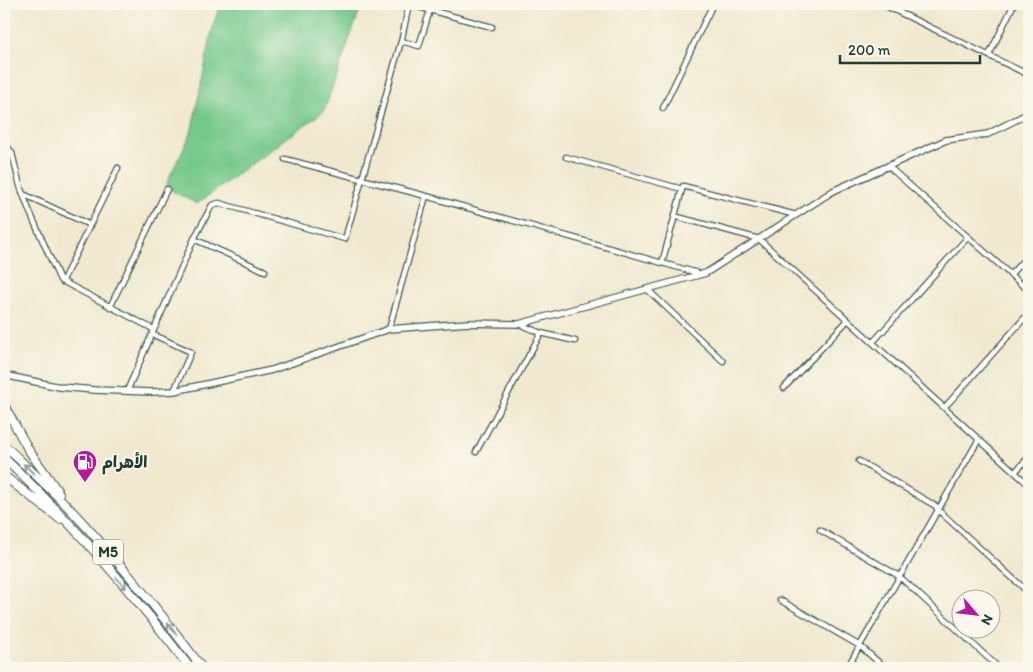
<svg xmlns="http://www.w3.org/2000/svg" width="1033" height="672" font-family="Itim,'Playpen Sans Arabic',sans-serif">
<style>
.green{fill:#75c88b;stroke:#4a8260}
.lines{fill:none;stroke-linecap:round;stroke-linejoin:round}
.street-casing{stroke:#3e574b;stroke-width:7}
.secondary-casing{stroke:#3e574b;stroke-width:8}
.highway-casing{stroke:#3e574b;stroke-width:10}
.street{stroke:#fff;stroke-width:4.5}
.secondary{stroke:#fff;stroke-width:5.5}
.highway{stroke:#fff;stroke-width:8}
.oneway{stroke:#8f9e9a}
.labels{text-anchor:middle;dominant-baseline:central;stroke-width:4;stroke-linejoin:round;paint-order:stroke}
.shield{fill:#fbf7ec;stroke:#61756b;stroke-width:1}
.shield-label{font-size:15px;font-weight:bold;fill:#1f3d34}
.poi-label{font-size:16px;font-weight:bold;fill:#1f3d34;stroke:#fbf7ec;text-anchor:start}
</style>
<rect width="100%" height="100%" fill="#fbf7ec"/>
<filter id="ink" filterUnits="userSpaceOnUse"><feTurbulence type="fractalNoise" baseFrequency=".02" numOctaves="2"/><feDisplacementMap in="SourceGraphic" scale="10" xChannelSelector="R" yChannelSelector="G"/><feConvolveMatrix kernelMatrix="1 2 1 2 8 2 1 2 1" color-interpolation-filters="sRGB"/></filter>
<filter id="wash" filterUnits="userSpaceOnUse"><feTurbulence type="fractalNoise" baseFrequency=".0096" numOctaves="4" result="noise"/><feDisplacementMap in="SourceGraphic" scale="20" xChannelSelector="R" yChannelSelector="G"/><feGaussianBlur stdDeviation="1.12" result="paint"/><feColorMatrix in="noise" values="0 0 0 0 0 0 0 0 0 0 0 0 0 0 0 0 0 1.4 0 .05"/><feComposite in="paint" operator="in"/></filter>
<g filter="url(#wash)">
<rect width="100%" height="100%" fill="#f1e9cf"/>
<!-- green -->
<path class="green" d="M 221,4 L 362,4 L 324,111 L 197,204 L 171,190 L 167,182 L 191,133 L 214,22 Z"/>
</g>
<g filter="url(#ink)">
<g class="lines">
<defs>
<path id="street" d="M 408,4 L 492,27
M 882,4 L 1029,75
M 401,41 L 419,46 L 430,10
M 989,55 L 1014,4
M 663,108 L 713,4
M 4,142 L 12,153 L 20,186 L 29,210 L 60,280 L 153,329
M 566,157 L 682,189
M 285,159 L 426,196 L 701,274
M 888,166 L 1029,291
M 23,194 L 90,225
M 674,216 L 759,239 L 1029,485
M 194,239 L 265,271
M 662,263 L 683,186 L 796,215
M 1010,275 L 1029,254
M 62,282 L 118,168
M 647,289 L 723,361
M 110,307 L 167,189
M 519,324 L 541,333 L 575,341
M 389,329 L 426,196
M 152,334 L 191,352 L 174,391
M 873,342 L 968,237
M 784,388 L 848,320
M 127,391 L 194,239 L 212,205 L 219,203 L 345,239 L 402,38 L 409,4
M 945,407 L 1029,313
M 476,452 L 541,333
M 859,461 L 939,508
M 1015,472 L 1029,457
M 937,509 L 1029,593
M 820,530 L 899,576 L 999,668
M 780,600 L 860,646 L 885,668
M 847,668 L 979,439"/>
<path id="secondary" d="M 4,375 L 60,387 L 94,390 L 151,392 L 174,391 L 272,370 L 389,329 L 468,323 L 519,324 L 706,273 L 833,191 L 946,140 L 988,134 L 1029,113"/>
<path id="highway" d="M 4,405 L 28,449 L 59,493
M 4,445 C 26,466 49,487 70,509 C 117,559 161,613 202,668
M 4,458 C 72,522 134,594 190,668
M 4,476 L 60,519"/>
</defs>
<!-- street casing -->
<use href="#street" class="street-casing"/>
<!-- secondary casing -->
<use href="#secondary" class="secondary-casing"/>
<!-- highway casing -->
<use href="#highway" class="highway-casing"/>
<!-- street -->
<use href="#street" class="street"/>
<!-- secondary -->
<use href="#secondary" class="secondary"/>
<!-- highway -->
<use href="#highway" class="highway"/>
</g>
<!-- one-way arrows -->
<defs><path id="oneway-shaft" d="M-6 0H5M1.5-3L5.5 0L1.5 3" fill="none" stroke-width="1.6" stroke-linecap="round" stroke-linejoin="round" transform="scale(1.25)"/></defs>
<g class="oneway">
<use href="#oneway-shaft" transform="translate(29 469) rotate(-136)"/>
<use href="#oneway-shaft" transform="translate(121 583) rotate(49)"/>
<use href="#oneway-shaft" transform="translate(172 629) rotate(-128)"/>
</g>
</g>
<!-- icons -->
<defs>
<symbol id="fuel-pin" viewBox="-11 -11 22 30"><path d="M0 17L-7.5 6A9.5 9.5 0 1 1 7.5 6Z" fill="#b5179e" stroke="#fbf7ec"/><path d="M-5.5-6h7V0h2V4h1.3V-2.5L3-4.5l.8-.8L6-3V5H2.5V1h-1V6h-7ZM-4.2-4.7v3.2H.2V-4.7Z" fill="#fff"/></symbol>
</defs>
<g fill-rule="evenodd">
<use href="#fuel-pin" x="71" y="448" width="28" height="38"/>
</g>
<g class="labels">
<!-- shield labels -->
<rect class="shield" x="93" y="539.5" width="30" height="25" rx="4"/>
<g class="shield-label">
<text x="108" y="552">M5</text>
</g>
<!-- poi labels -->
<g class="poi-label">
<text x="102" y="462">الأهرام</text>
</g>
</g>
<!-- margin -->
<rect width="1033" height="672" fill="none" stroke="#fbf7ec" stroke-width="20"/>
<!-- north arrow -->
<g transform="translate(976 614) rotate(118)"><circle r="24" fill="#fbf7ec" stroke="#a3ada2"/>
<path d="M0-4L9 19L0 12L-9 19Z" fill="#b5179e"/>
<text y="-8" font-size="14" font-weight="bold" text-anchor="middle" fill="#1f3d34">N</text>
</g>
<!-- scale -->
<path d="M840 55v8h140v-8" fill="none" stroke="#1f3d34" stroke-width="2.5"/>
<text x="848" y="55" font-size="15" fill="#1f3d34" stroke="#fbf7ec" stroke-width="4" paint-order="stroke">200 m</text>
</svg>
